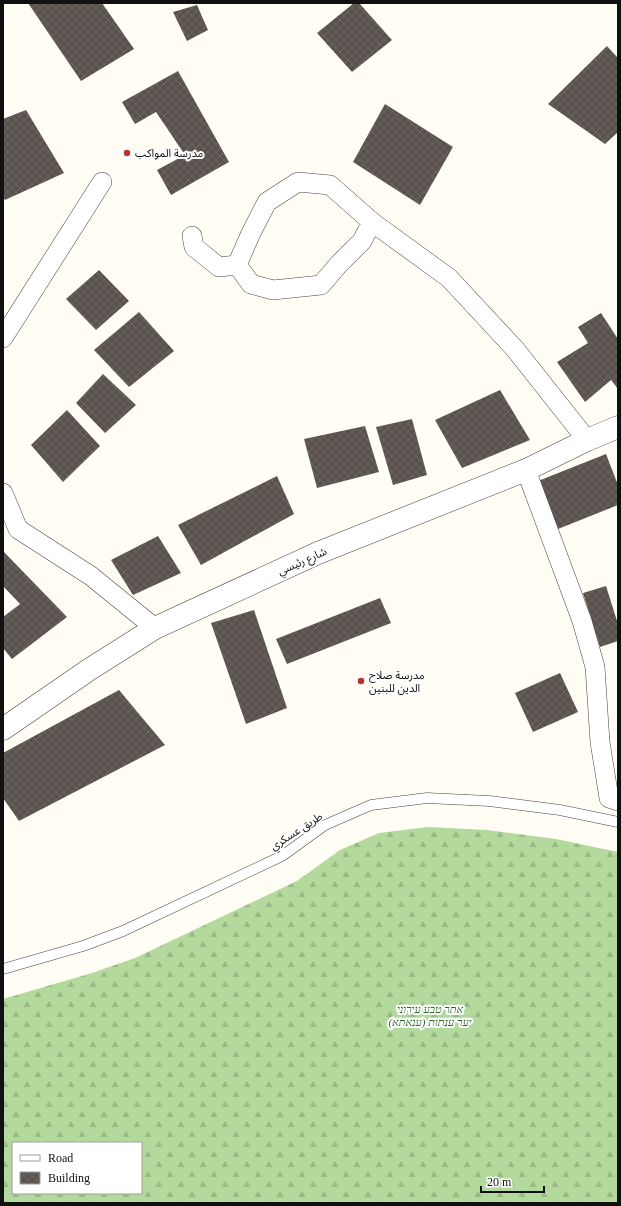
<svg xmlns="http://www.w3.org/2000/svg" width="621" height="1206" font-family="'Times New Roman','Noto Sans Arabic',Heebo,serif">
<style>
.forest{fill:url(#forest-firs);fill-rule:evenodd}
.building{fill:url(#building-cross-hatch)}
.lines{fill:none;stroke-linecap:round;stroke-linejoin:round}
.service-casing{stroke:#434343;stroke-width:11}
.minor-casing{stroke:#434343;stroke-width:20}
.tertiary-casing{stroke:#434343;stroke-width:23}
.service{stroke:#fff;stroke-width:10}
.minor{stroke:#fff;stroke-width:19}
.tertiary{stroke:#fff;stroke-width:22}
.poi-dot{fill:#bd312c;stroke:#fff;stroke-width:1.5}
.labels{text-anchor:middle;dominant-baseline:central;stroke-width:4;stroke-linejoin:round;paint-order:stroke}
.poi-label{font-size:11px;fill:#101010;stroke:#fff;text-anchor:start}
.street-label{font-size:11px;fill:#101010;stroke:#fff}
.park-label{font-size:11px;font-style:italic;fill:#2a6721;stroke:#fff}
</style>
<defs>
<pattern id="forest-firs" width="22" height="20" patternUnits="userSpaceOnUse"><rect width="22" height="20" fill="#b3d99d"/><path d="M5 1l3.5 6h-7zM16 11l3.5 6h-7z" fill="#99b986"/></pattern>
<pattern id="building-cross-hatch" width="8" height="8" patternUnits="userSpaceOnUse"><rect width="8" height="8" fill="#59524d"/><path d="M0 0l8 8M0 8l8-8" fill="none" stroke="#6c6662"/></pattern>
</defs>
<rect width="100%" height="100%" fill="#fffdf4"/>
<!-- forest -->
<path class="forest" d="M 428,827 L 487,830 L 556,839 L 618,852 L 618,1203 L 3,1203 L 3,999 L 92,973 L 135,958 L 297,881 L 340,850 L 379,833 ZM 13,1143 L 141,1143 L 141,1193 L 13,1193 Z"/>
<!-- building -->
<path class="building" d="M 28,3 L 102,3 L 134,49 L 81,81 Z
M 354,3 L 359,3 L 392,40 L 352,72 L 317,33 Z
M 197,5 L 208,30 L 187,41 L 173,12 Z
M 607,46 L 618,58 L 618,132 L 605,144 L 548,104 Z
M 178,71 L 229,162 L 171,195 L 157,170 L 185,155 L 156,112 L 135,124 L 122,102 Z
M 385,104 L 453,147 L 420,205 L 353,162 Z
M 26,110 L 64,173 L 5,200 L 3,196 L 3,119 Z
M 99,270 L 129,301 L 96,330 L 66,299 Z
M 139,312 L 174,351 L 129,387 L 94,350 Z
M 601,313 L 618,339 L 618,389 L 611,380 L 585,402 L 557,362 L 588,343 L 578,327 Z
M 103,374 L 136,405 L 105,433 L 76,403 Z
M 500,390 L 530,440 L 462,468 L 435,420 Z
M 67,410 L 100,446 L 63,482 L 31,445 Z
M 412,419 L 427,475 L 393,485 L 376,427 Z
M 365,426 L 379,472 L 317,488 L 304,439 Z
M 606,454 L 618,485 L 618,505 L 558,529 L 538,481 Z
M 277,476 L 294,514 L 201,565 L 178,525 Z
M 158,536 L 181,573 L 133,595 L 111,560 Z
M 3,551 L 67,617 L 12,659 L 3,648 L 3,617 L 20,604 L 3,586 Z
M 606,586 L 618,624 L 618,641 L 600,647 L 583,593 Z
M 380,598 L 391,623 L 287,664 L 276,639 Z
M 254,610 L 287,708 L 246,724 L 211,623 Z
M 560,673 L 578,712 L 533,732 L 515,693 Z
M 119,690 L 165,745 L 19,821 L 3,798 L 3,753 Z"/>
<g class="lines">
<defs>
<path id="service" d="M 3,969 L 83,946 L 123,931 L 282,856 L 325,825 L 371,805 L 427,798 L 489,801 L 560,810 L 618,822"/>
<path id="minor" d="M 192,236 L 194,247 L 219,267 L 237,265 L 251,233 L 267,202 L 298,182 L 330,185 L 372,222 L 449,278 L 515,349 L 587,440
M 237,265 L 251,284 L 273,290 L 321,285 L 339,264 L 362,241 L 372,222
M 3,338 L 102,182
M 526,470 L 582,621 L 595,667 L 600,742 L 609,798 L 618,801
M 3,493 L 18,529 L 91,576 L 155,628"/>
<path id="tertiary" d="M 3,729 L 90,669 L 155,628 L 318,553 L 526,470 L 587,440 L 618,427"/>
</defs>
<!-- service casing -->
<use href="#service" class="service-casing"/>
<!-- minor casing -->
<use href="#minor" class="minor-casing"/>
<!-- tertiary casing -->
<use href="#tertiary" class="tertiary-casing"/>
<!-- service -->
<use href="#service" class="service"/>
<!-- minor -->
<use href="#minor" class="minor"/>
<!-- tertiary -->
<use href="#tertiary" class="tertiary"/>
</g>
<!-- markers -->
<g class="poi-dot">
<circle cx="127" cy="153" r="4"/>
<circle cx="361" cy="681" r="4"/>
</g>
<g class="labels">
<!-- poi labels -->
<g class="poi-label">
<text x="135" y="153">مدرسة المواكب</text>
<text x="369" y="675">مدرسة صلاح<tspan x="369" dy="13">الدين للبنين</tspan></text>
</g>
<!-- street labels -->
<g class="street-label">
<text transform="translate(302 561) rotate(-24)">شارع رئيسي</text>
<text transform="translate(296 831) rotate(-33)">طريق عسكري</text>
</g>
<!-- park labels -->
<g class="park-label">
<text x="430" y="1009">אתר טבע עירוני<tspan x="430" dy="13">יער ענתות (ענאתא)</tspan></text>
</g>
</g>
<!-- border -->
<rect width="621" height="1206" fill="none" stroke="#101010" stroke-width="8"/>
<!-- legend -->
<rect x="12" y="1142" width="130" height="52" fill="#ffffff" stroke="#9f9f9f"/>
<rect x="20" y="1155" width="20" height="6" fill="#ffffff" stroke="#9f9f9f"/>
<text x="48" y="1162" font-size="12" fill="#101010">Road</text>
<rect x="20" y="1172" width="20" height="12" fill="url(#building-cross-hatch)" stroke="#9f9f9f"/>
<text x="48" y="1182" font-size="12" fill="#101010">Building</text>
<!-- scale -->
<path d="M481 1186v6h63v-6" fill="none" stroke="#101010" stroke-width="2"/>
<text x="487" y="1186" font-size="12" fill="#101010" stroke="#ffffff" stroke-width="3" paint-order="stroke">20 m</text>
</svg>
